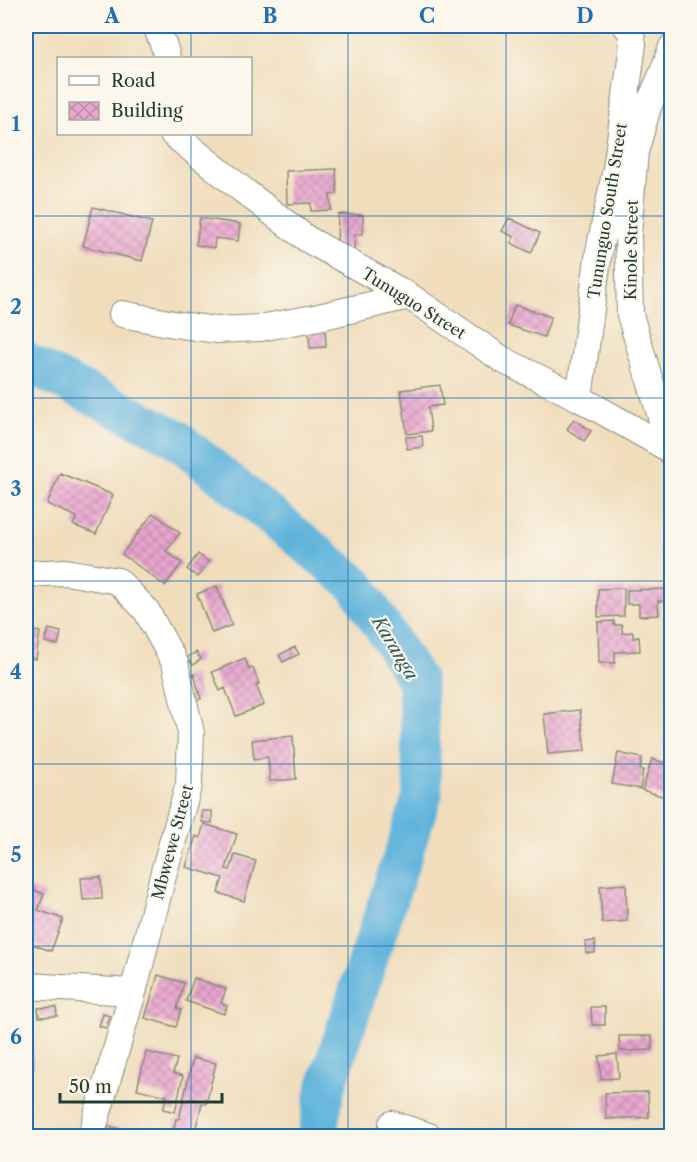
<svg xmlns="http://www.w3.org/2000/svg" width="697" height="1162" font-family="'Libre Caslon Text',serif">
<style>
.lines{fill:none;stroke-linecap:round;stroke-linejoin:round}
.river{stroke:#60b4dc;stroke-width:39}
.building{fill:url(#building-cross-hatch)}
.street-casing{stroke:#888d78;stroke-width:28}
.street{stroke:#fff;stroke-width:26}
.grid{fill:none;stroke:#1f6fb2;stroke-width:1.5;stroke-opacity:0.55}
.labels{text-anchor:middle;dominant-baseline:central;stroke-width:4.5;stroke-linejoin:round;paint-order:stroke}
.street-label{font-size:16px;fill:#1f3d34;stroke:#fbf7ec}
.water-label{font-size:18px;font-style:italic;fill:#2f5b5e;stroke:#fbf7ec}
.neatline{fill:none;stroke:#1f6fb2;stroke-width:2}
.grid-label{font-size:20px;text-anchor:middle;font-weight:bold;fill:#1f6fb2}
</style>
<defs>
<pattern id="building-cross-hatch" width="8" height="8" patternUnits="userSpaceOnUse" patternTransform="scale(1.5)"><rect width="8" height="8" fill="#eaa5cf"/><path d="M0 0l8 8M0 8l8-8" fill="none" stroke="#bd88a9"/></pattern>
</defs>
<rect width="100%" height="100%" fill="#fbf7ec"/>
<filter id="ink" filterUnits="userSpaceOnUse"><feTurbulence type="fractalNoise" baseFrequency=".0167" numOctaves="2"/><feDisplacementMap in="SourceGraphic" scale="12" xChannelSelector="R" yChannelSelector="G"/><feConvolveMatrix kernelMatrix="1 2 1 2 8 2 1 2 1" color-interpolation-filters="sRGB"/></filter>
<filter id="wash" filterUnits="userSpaceOnUse"><feTurbulence type="fractalNoise" baseFrequency=".008" numOctaves="4" result="noise"/><feDisplacementMap in="SourceGraphic" scale="24" xChannelSelector="R" yChannelSelector="G"/><feGaussianBlur stdDeviation="1.35" result="paint"/><feColorMatrix in="noise" values="0 0 0 0 0 0 0 0 0 0 0 0 0 0 0 0 0 1.4 0 .05"/><feComposite in="paint" operator="in"/></filter>
<g filter="url(#wash)">
<rect width="100%" height="100%" fill="#f0ddbc"/>
<g class="lines">
<!-- river -->
<path class="river" d="M 26,362 L 174,437 L 356,585 L 417,681 L 423,794 L 325,1091 L 317,1136"/>
</g>
<g id="blocks">
<!-- building -->
<path class="building" d="M 336,169 L 337,194 L 330,195 L 331,210 L 311,211 L 311,203 L 287,204 L 286,171 Z
M 93,207 L 152,222 L 142,261 L 83,246 Z
M 338,214 L 363,215 L 363,234 L 355,234 L 354,249 L 337,248 Z
M 200,218 L 240,224 L 238,241 L 215,238 L 214,248 L 196,245 Z
M 509,218 L 540,233 L 531,253 L 511,243 L 514,237 L 502,231 Z
M 515,305 L 551,317 L 544,337 L 508,325 Z
M 325,324 L 326,347 L 310,348 L 308,325 Z
M 440,385 L 443,405 L 428,407 L 431,431 L 407,434 L 401,390 Z
M 574,419 L 591,431 L 584,441 L 567,429 Z
M 422,436 L 423,447 L 407,449 L 406,437 Z
M 60,473 L 113,495 L 96,534 L 73,525 L 77,517 L 47,504 Z
M 153,513 L 180,533 L 166,551 L 182,563 L 165,586 L 122,554 Z
M 198,554 L 209,562 L 198,577 L 187,569 Z
M 217,586 L 232,625 L 212,633 L 197,594 Z
M 624,588 L 624,616 L 598,617 L 598,589 Z
M 671,589 L 671,601 L 658,601 L 659,615 L 639,616 L 639,604 L 627,604 L 627,590 Z
M 26,598 L 31,598 L 27,626 L 26,626 Z
M 614,621 L 614,625 L 622,625 L 622,633 L 633,632 L 633,638 L 639,637 L 640,651 L 615,652 L 615,663 L 599,663 L 598,622 Z
M 49,629 L 61,632 L 58,645 L 45,642 Z
M 26,630 L 40,632 L 36,659 L 26,657 Z
M 295,647 L 299,654 L 283,662 L 279,655 Z
M 196,652 L 201,659 L 193,665 L 187,658 Z
M 245,658 L 249,669 L 253,668 L 259,684 L 256,685 L 264,705 L 236,716 L 225,688 L 220,691 L 212,672 Z
M 194,674 L 201,699 L 191,701 L 184,677 Z
M 580,710 L 585,751 L 548,754 L 544,714 Z
M 293,736 L 296,779 L 270,781 L 268,757 L 254,759 L 252,740 Z
M 618,753 L 642,758 L 640,770 L 643,770 L 640,789 L 612,784 Z
M 652,759 L 672,765 L 672,799 L 642,790 Z
M 202,811 L 212,811 L 212,823 L 202,822 Z
M 204,824 L 237,834 L 226,869 L 230,870 L 235,855 L 256,861 L 244,901 L 218,893 L 223,878 L 186,867 L 196,836 L 200,838 Z
M 101,877 L 102,899 L 83,900 L 81,878 Z
M 626,884 L 627,921 L 602,923 L 600,886 Z
M 26,887 L 44,894 L 38,910 L 63,919 L 51,951 L 26,942 Z
M 595,941 L 595,953 L 586,953 L 585,942 Z
M 158,975 L 184,983 L 177,1008 L 181,1010 L 176,1027 L 145,1018 Z
M 194,978 L 226,989 L 221,1003 L 227,1006 L 224,1014 L 186,1001 Z
M 56,1007 L 57,1016 L 39,1017 L 38,1008 Z
M 591,1007 L 605,1007 L 605,1025 L 592,1025 Z
M 103,1014 L 110,1016 L 106,1028 L 99,1026 Z
M 26,1026 L 32,1026 L 33,1069 L 26,1069 Z
M 619,1036 L 652,1036 L 652,1050 L 620,1051 Z
M 146,1052 L 177,1059 L 173,1073 L 183,1076 L 175,1112 L 163,1109 L 167,1096 L 137,1089 Z
M 617,1054 L 619,1078 L 601,1079 L 599,1056 Z
M 193,1058 L 216,1063 L 206,1104 L 202,1103 L 194,1136 L 173,1132 L 176,1119 L 179,1119 Z
M 648,1092 L 649,1117 L 606,1119 L 605,1093 Z
M 99,1124 L 135,1132 L 134,1136 L 96,1136 Z
M 142,1130 L 177,1135 L 176,1136 L 141,1136 Z"/>
</g>
</g>
<g filter="url(#ink)">
<use href="#blocks" fill-opacity="0" stroke="#888d78" stroke-width="1.5"/>
<g class="lines">
<defs>
<path id="street" d="M 156,26 L 164,46 L 167,58
M 672,47 L 663,72 L 648,107 L 635,152 L 628,234 L 630,315 L 672,453
M 173,134 L 244,191 L 307,239 L 409,296 L 503,360 L 579,398 L 669,449
M 122,314 L 174,324 L 216,330 L 260,328 L 319,317 L 409,296
M 579,398 L 599,251 L 616,169 L 633,44 L 630,28 L 626,26
M 26,574 L 66,572 L 118,581 L 146,610 L 175,663 L 191,733 L 189,784 L 165,868 L 133,992 L 91,1136
M 26,986 L 133,992
M 392,1124 L 429,1136"/>
</defs>
<!-- street casing -->
<use href="#street" class="street-casing"/>
<!-- street -->
<use href="#street" class="street"/>
</g>
</g>
<!-- grid -->
<path class="grid" d="M 191,26 L 191,58M 348,26 L 348,1136M 506,26 L 506,1136M 191,134 L 191,1136M 26,216 L 672,216M 26,398 L 672,398M 26,581 L 672,581M 26,764 L 672,764M 26,946 L 672,946"/>
<g class="labels">
<!-- street labels -->
<g class="street-label">
<text transform="translate(607 211) rotate(-81)">Tununguo South Street</text>
<text transform="translate(631 250) rotate(-89)">Kinole Street</text>
<text transform="translate(414 303) rotate(32)">Tunuguo Street</text>
<text transform="translate(172 842) rotate(-75)">Mbwewe Street</text>
</g>
<!-- water labels -->
<g class="water-label">
<text transform="translate(395 648) rotate(59)">Karanga</text>
</g>
</g>
<!-- margin -->
<rect width="697" height="1162" fill="none" stroke="#fbf7ec" stroke-width="66"/>
<!-- legend -->
<rect x="57" y="57" width="195" height="78" fill="#fbf7ec" stroke="#a3ada2" stroke-width="1.5"/>
<rect x="69" y="76" width="30" height="9" fill="#ffffff" stroke="#a3ada2" stroke-width="1.5"/>
<text x="111" y="87" font-size="18" fill="#1f3d34">Road</text>
<rect x="69" y="102" width="30" height="18" fill="url(#building-cross-hatch)" stroke="#a3ada2" stroke-width="1.5"/>
<text x="111" y="117" font-size="18" fill="#1f3d34">Building</text>
<!-- scale -->
<path d="M60 1093v9h162v-9" fill="none" stroke="#1f3d34" stroke-width="3"/>
<text x="69" y="1093" font-size="18" fill="#1f3d34" stroke="#fbf7ec" stroke-width="4.5" paint-order="stroke">50 m</text>
<rect x="33" y="33" width="631" height="1096" class="neatline"/>
<g class="grid-label">
<text x="112" y="23">A</text>
<text x="270" y="23">B</text>
<text x="427" y="23">C</text>
<text x="585" y="23">D</text>
<text x="16" y="131">1</text>
<text x="16" y="314">2</text>
<text x="16" y="496">3</text>
<text x="16" y="679">4</text>
<text x="16" y="862">5</text>
<text x="16" y="1044">6</text>
</g>
</svg>
